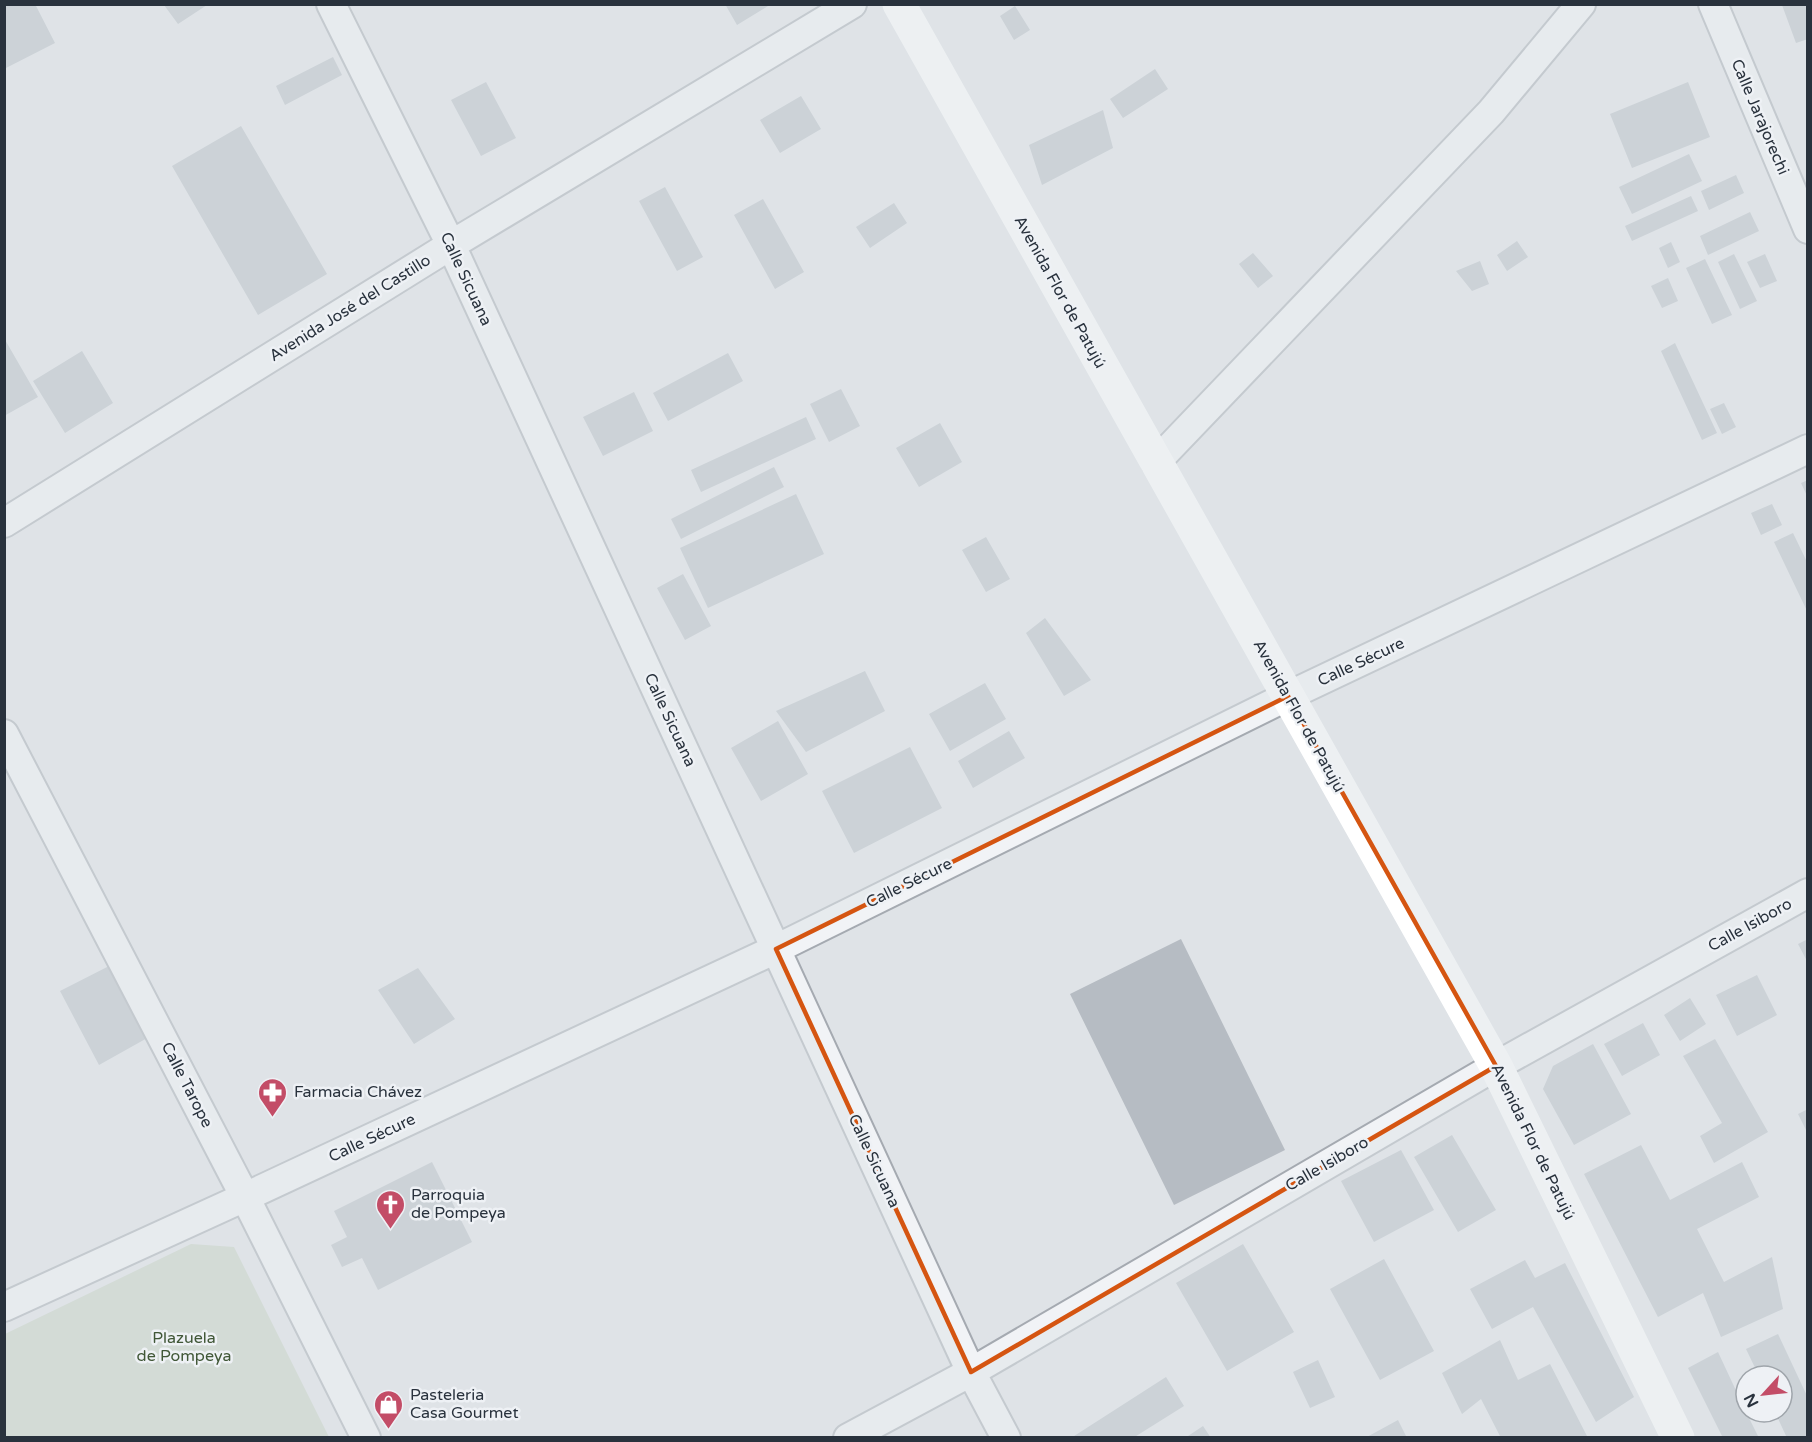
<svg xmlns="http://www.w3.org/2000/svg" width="1812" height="1442" font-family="'Varela Round',sans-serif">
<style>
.green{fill:#c6d0c0}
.building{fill:#b6bcc3}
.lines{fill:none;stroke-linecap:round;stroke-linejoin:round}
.street-casing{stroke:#a5aab1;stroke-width:32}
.street{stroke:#f1f3f6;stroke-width:28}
.secondary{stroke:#fff;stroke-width:33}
.marked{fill:none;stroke:#d55511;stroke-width:4.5;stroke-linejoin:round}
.labels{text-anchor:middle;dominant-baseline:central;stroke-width:5;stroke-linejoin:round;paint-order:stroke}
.street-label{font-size:16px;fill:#29323d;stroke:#eef1f5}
.poi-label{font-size:16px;fill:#29323d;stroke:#eef1f5;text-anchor:start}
.park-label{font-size:16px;fill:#405737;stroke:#eef1f5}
</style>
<rect width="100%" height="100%" fill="#dfe3e7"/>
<!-- green -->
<path class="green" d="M 191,1244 L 234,1247 L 329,1437 L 5,1437 L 5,1334 Z"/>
<!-- building -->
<path class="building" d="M 4,4 L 35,4 L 55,43 L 4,69 Z
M 725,4 L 766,4 L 768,6 L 737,25 Z
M 1784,4 L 1808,4 L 1808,39 L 1796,43 L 1782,5 Z
M 164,5 L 207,5 L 178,24 Z
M 1015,6 L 1030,30 L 1014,40 L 1000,16 Z
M 333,57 L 342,75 L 285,105 L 276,86 Z
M 1155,69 L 1168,89 L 1123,118 L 1110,99 Z
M 486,82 L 516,138 L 481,156 L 451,100 Z
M 1688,82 L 1710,137 L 1632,168 L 1610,114 Z
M 801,96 L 821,129 L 780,153 L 760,120 Z
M 1103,110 L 1113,148 L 1042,185 L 1029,145 Z
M 241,126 L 327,274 L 258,315 L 172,166 Z
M 1689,154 L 1702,181 L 1632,214 L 1619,187 Z
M 1736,175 L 1744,193 L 1709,210 L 1701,191 Z
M 665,187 L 703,257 L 677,271 L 639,201 Z
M 1691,196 L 1698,211 L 1632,241 L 1625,226 Z
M 763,199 L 804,272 L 775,289 L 734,215 Z
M 894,203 L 907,223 L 870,248 L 856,227 Z
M 1750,212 L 1759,231 L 1708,255 L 1700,236 Z
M 1517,241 L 1528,257 L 1507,271 L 1497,255 Z
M 1671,242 L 1680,262 L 1668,268 L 1659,248 Z
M 1253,253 L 1273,276 L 1258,288 L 1239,264 Z
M 1734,254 L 1757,301 L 1740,309 L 1718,262 Z
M 1765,254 L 1777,281 L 1760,288 L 1747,262 Z
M 1705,259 L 1732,315 L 1712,324 L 1686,268 Z
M 1480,261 L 1489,284 L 1472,291 L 1456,271 Z
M 1668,278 L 1678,301 L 1662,308 L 1651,286 Z
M 4,338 L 38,397 L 4,416 Z
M 1675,343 L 1717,433 L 1702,440 L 1661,351 Z
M 82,351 L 113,403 L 65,433 L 33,381 Z
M 728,353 L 743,381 L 668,421 L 653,393 Z
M 841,389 L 860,426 L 829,442 L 810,404 Z
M 634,392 L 653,431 L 603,456 L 583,417 Z
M 1724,403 L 1736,427 L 1722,434 L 1710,409 Z
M 806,417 L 816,439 L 701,492 L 691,470 Z
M 940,423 L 962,462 L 919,487 L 896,448 Z
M 774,467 L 784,487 L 681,539 L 671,519 Z
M 1808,480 L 1808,498 L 1801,483 Z
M 796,494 L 824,554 L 708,608 L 680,548 Z
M 1772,504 L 1782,525 L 1761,535 L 1751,513 Z
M 1793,533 L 1808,564 L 1808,613 L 1774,542 Z
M 986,537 L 1010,579 L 986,592 L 962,550 Z
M 683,574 L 711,626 L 685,640 L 657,588 Z
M 1045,618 L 1091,680 L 1064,696 L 1026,633 Z
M 865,671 L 885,711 L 806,752 L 776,711 Z
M 985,683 L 1006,719 L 950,751 L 929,714 Z
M 778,721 L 808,774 L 761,801 L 731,748 Z
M 1009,731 L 1025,758 L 973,788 L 958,761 Z
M 910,747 L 942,808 L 854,853 L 822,791 Z
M 1181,939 L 1285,1150 L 1174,1205 L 1070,994 Z
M 1808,939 L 1808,963 L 1798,944 Z
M 113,964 L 149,1037 L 99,1065 L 60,991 Z
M 418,968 L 455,1019 L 414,1044 L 378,990 Z
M 1757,975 L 1777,1015 L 1737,1036 L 1716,995 Z
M 1690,998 L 1706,1024 L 1680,1041 L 1664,1015 Z
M 1643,1023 L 1660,1055 L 1622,1076 L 1604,1044 Z
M 1715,1039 L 1768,1132 L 1714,1163 L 1700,1136 L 1722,1123 L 1683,1056 Z
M 1593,1044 L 1631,1114 L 1574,1145 L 1543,1089 L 1553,1066 Z
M 1808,1109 L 1808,1134 L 1798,1114 Z
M 1452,1135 L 1496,1210 L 1458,1232 L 1414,1157 Z
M 1641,1145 L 1670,1200 L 1742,1162 L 1759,1197 L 1697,1229 L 1724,1282 L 1772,1257 L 1783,1309 L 1721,1337 L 1703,1293 L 1658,1317 L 1584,1174 Z
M 1401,1150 L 1434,1210 L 1374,1242 L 1341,1181 Z
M 432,1162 L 472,1242 L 378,1290 L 362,1258 L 342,1267 L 331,1245 L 347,1237 L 334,1211 Z
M 1243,1244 L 1294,1332 L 1227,1371 L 1176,1283 Z
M 1384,1259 L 1434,1351 L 1380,1380 L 1330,1289 Z
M 1525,1260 L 1535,1278 L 1565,1263 L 1634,1397 L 1596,1422 L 1533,1307 L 1492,1329 L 1470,1289 Z
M 1778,1334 L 1808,1398 L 1808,1438 L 1787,1438 L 1775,1412 L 1782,1412 L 1782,1376 L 1759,1376 L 1746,1349 Z
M 1500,1340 L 1518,1380 L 1550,1364 L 1588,1438 L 1501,1438 L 1481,1399 L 1462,1414 L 1442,1373 Z
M 1718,1352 L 1746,1412 L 1759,1438 L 1723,1438 L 1688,1368 Z
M 1318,1360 L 1335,1397 L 1310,1408 L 1293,1372 Z
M 1166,1377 L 1184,1406 L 1133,1438 L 1071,1438 Z
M 1398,1420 L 1407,1438 L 1365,1438 Z
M 1203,1426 L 1211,1438 L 1185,1438 Z"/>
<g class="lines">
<defs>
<path id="street" d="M 331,4 L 451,245 L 971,1372 L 1006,1438
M 1713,4 L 1808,229
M 1156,462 L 1491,112 L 1581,4
M 4,523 L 451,245 L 852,4
M 4,734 L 245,1197 L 366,1438
M 4,1307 L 245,1197 L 776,949 L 1288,696 L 1808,449
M 848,1438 L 971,1372 L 1496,1066 L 1808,893"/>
</defs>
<!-- street casing -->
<use href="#street" class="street-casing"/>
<!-- street -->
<use href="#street" class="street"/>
<!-- secondary -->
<path class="secondary" d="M 899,4 L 1496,1066 L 1678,1438"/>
</g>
<!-- marked area -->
<path d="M0 0H1812V1442H0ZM 1288,696 L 1496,1066 L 971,1372 L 776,949 Z" fill="#dfe3e7" fill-opacity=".55" fill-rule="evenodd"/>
<path class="marked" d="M 1288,696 L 1496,1066 L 971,1372 L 776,949 Z"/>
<!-- icons -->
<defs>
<symbol id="pharmacy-pin" viewBox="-11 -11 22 30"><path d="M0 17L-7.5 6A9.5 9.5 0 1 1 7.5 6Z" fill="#c34d67" stroke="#eef1f5"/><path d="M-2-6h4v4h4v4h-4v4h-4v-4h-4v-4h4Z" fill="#fff"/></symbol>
<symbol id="church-pin" viewBox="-11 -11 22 30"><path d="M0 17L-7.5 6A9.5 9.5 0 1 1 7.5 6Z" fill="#c34d67" stroke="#eef1f5"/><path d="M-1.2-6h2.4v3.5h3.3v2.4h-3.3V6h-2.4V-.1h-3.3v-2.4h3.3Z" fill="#fff"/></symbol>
<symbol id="shop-pin" viewBox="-11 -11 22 30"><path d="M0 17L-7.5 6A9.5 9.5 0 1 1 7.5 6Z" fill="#c34d67" stroke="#eef1f5"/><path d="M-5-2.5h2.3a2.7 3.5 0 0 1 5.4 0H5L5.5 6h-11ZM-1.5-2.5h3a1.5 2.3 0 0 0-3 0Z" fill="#fff"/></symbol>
</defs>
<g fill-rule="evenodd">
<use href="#pharmacy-pin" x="256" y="1076" width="33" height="45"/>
<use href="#church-pin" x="374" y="1188" width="33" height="45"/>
<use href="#shop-pin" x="372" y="1388" width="33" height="45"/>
</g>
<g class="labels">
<!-- street labels -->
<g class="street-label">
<text transform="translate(1760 117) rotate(67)">Calle Jarajorechi</text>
<text transform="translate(466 279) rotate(65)">Calle Sicuana</text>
<text transform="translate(1060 292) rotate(61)">Avenida Flor de Patujú</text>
<text transform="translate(350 308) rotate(-32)">Avenida José del Castillo</text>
<text transform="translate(1361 662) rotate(-25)">Calle Sécure</text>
<text transform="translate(1299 716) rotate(61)">Avenida Flor de Patujú</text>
<text transform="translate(670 720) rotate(65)">Calle Sicuana</text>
<text transform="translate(909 883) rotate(-26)">Calle Sécure</text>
<text transform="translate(1750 925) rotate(-29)">Calle Isiboro</text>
<text transform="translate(187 1085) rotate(63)">Calle Tarope</text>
<text transform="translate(372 1138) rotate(-25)">Calle Sécure</text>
<text transform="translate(1533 1142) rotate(64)">Avenida Flor de Patujú</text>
<text transform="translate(874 1161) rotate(65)">Calle Sicuana</text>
<text transform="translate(1327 1164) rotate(-30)">Calle Isiboro</text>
</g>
<!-- poi labels -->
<g class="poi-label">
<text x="294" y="1092">Farmacia Chávez</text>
<text x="411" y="1195">Parroquia<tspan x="411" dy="18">de Pompeya</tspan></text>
<text x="410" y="1395">Pasteleria<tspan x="410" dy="18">Casa Gourmet</tspan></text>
</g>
<!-- park labels -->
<g class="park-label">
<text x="184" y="1338">Plazuela<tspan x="184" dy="18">de Pompeya</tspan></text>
</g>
</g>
<!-- border -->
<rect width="1812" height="1442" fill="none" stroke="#29323d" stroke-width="12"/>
<!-- north arrow -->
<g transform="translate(1764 1394) rotate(243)"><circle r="28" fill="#eef1f5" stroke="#9fa5ab" stroke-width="1.5"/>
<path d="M0-4.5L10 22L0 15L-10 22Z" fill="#c34d67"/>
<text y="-9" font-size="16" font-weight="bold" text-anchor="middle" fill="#29323d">N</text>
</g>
</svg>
